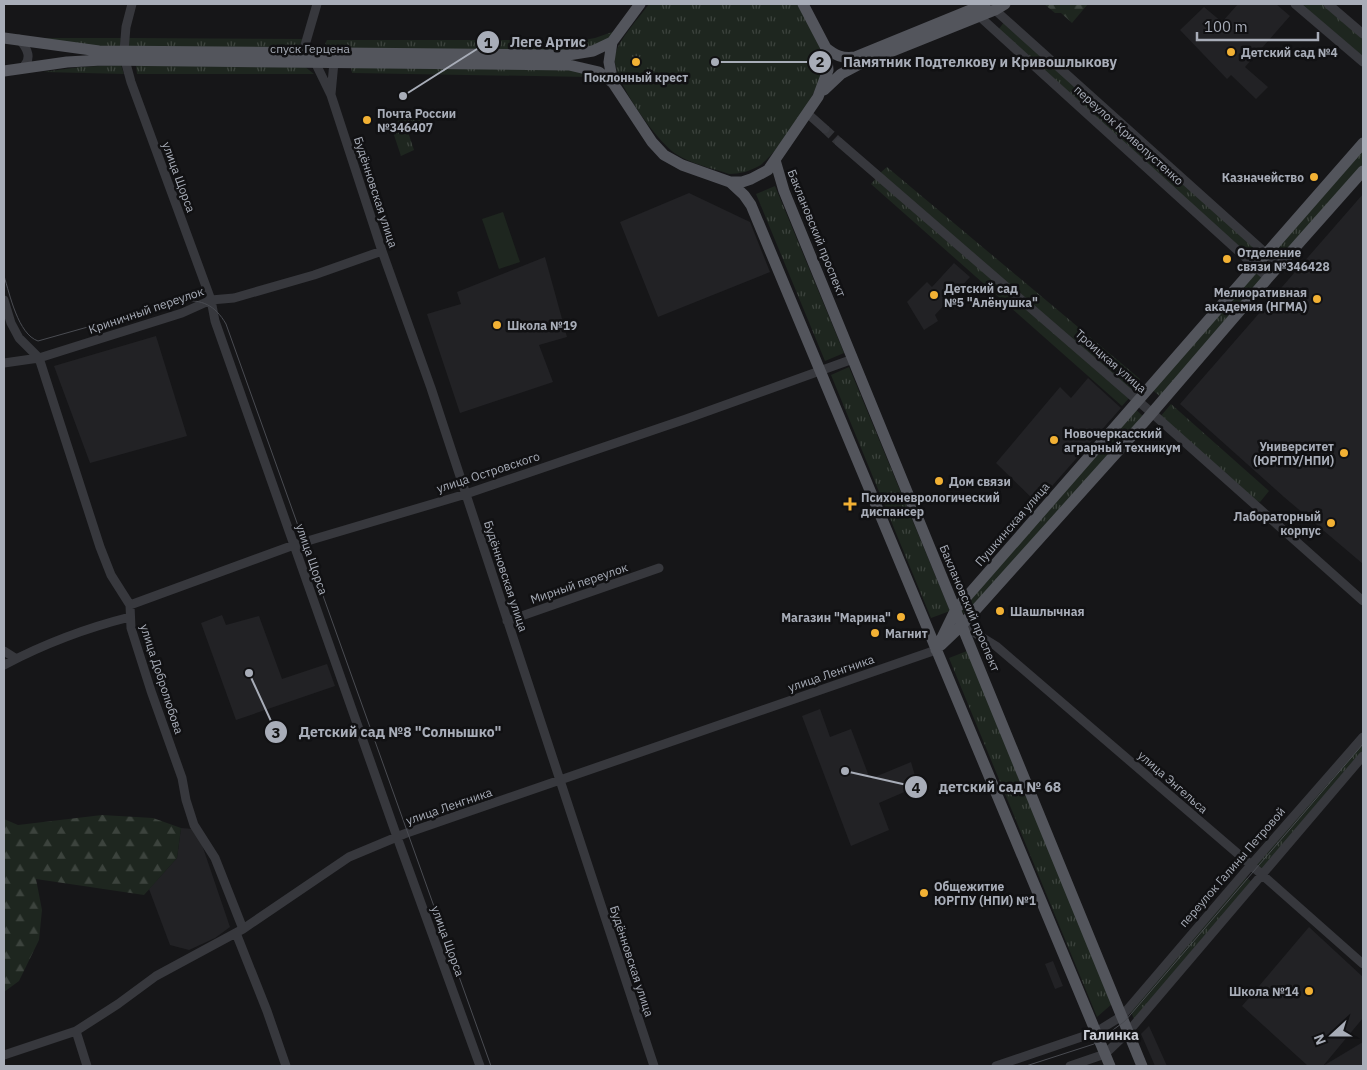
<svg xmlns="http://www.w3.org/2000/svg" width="1367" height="1070" font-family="'IBM Plex Sans',sans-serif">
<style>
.built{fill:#222225}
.grass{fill:url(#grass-tufts)}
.forest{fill:url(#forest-firs)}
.garden{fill:#1e261f}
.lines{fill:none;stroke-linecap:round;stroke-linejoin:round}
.minor-tunnel{stroke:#333438;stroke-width:9;stroke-dasharray:9 4.5;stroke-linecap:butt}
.minor{stroke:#37383d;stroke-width:9}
.major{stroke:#53555c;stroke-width:11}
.tram{stroke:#4a4c52;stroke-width:1}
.poi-dot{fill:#f2b134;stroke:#111113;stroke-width:2}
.labels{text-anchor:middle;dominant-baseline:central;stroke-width:5;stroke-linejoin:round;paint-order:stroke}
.street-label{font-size:12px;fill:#a8adb8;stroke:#111113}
.poi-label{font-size:12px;font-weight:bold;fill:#a8adb8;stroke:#111113;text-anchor:start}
.neighbourhood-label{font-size:14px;font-weight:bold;fill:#c9ccd4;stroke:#111113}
.leader{fill:none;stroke:#a8adb8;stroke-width:2}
.callout-dot{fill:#a8adb8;stroke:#111113;stroke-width:2}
.mark-label{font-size:15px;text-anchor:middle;font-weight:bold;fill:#111}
.callout-label{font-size:14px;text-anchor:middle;font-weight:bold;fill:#a8adb8;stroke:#111113;stroke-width:5;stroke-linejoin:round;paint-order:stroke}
</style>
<defs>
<pattern id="grass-tufts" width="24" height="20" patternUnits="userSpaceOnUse" patternTransform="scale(1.25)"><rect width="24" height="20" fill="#1e261f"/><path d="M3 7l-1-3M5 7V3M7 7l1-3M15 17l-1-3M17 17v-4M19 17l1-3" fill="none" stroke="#3c433d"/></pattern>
<pattern id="forest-firs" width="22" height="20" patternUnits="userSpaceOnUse" patternTransform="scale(1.25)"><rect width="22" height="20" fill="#1e261f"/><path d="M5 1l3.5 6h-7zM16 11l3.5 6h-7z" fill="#3c433d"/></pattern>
</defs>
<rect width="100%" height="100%" fill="#161618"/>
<!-- built -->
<path class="built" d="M 1238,4 L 1276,4 L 1290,16 L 1245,67 L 1268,87 L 1256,99 L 1231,75 L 1227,79 L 1180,30 L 1204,7 L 1222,22 Z
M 689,193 L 750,222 L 770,272 L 658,317 L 620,222 Z
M 1363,194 L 1363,564 L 1284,497 L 1180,404 Z
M 545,257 L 567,337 L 539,345 L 553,382 L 460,413 L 427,314 L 461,304 L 457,292 Z
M 954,263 L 970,277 L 935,315 L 938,321 L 924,330 L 907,302 L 927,282 L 932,287 Z
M 156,336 L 187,436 L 90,463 L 54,366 Z
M 1088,378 L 1121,408 L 1037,503 L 996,463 L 1060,387 L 1071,398 Z
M 222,615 L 226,625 L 259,616 L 282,679 L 327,664 L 335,686 L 236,720 L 201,623 Z
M 820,709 L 830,737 L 851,729 L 870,779 L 911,762 L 918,786 L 879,803 L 889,830 L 851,846 L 802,716 Z
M 181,828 L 194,829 L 198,833 L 230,927 L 215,938 L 189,950 L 170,945 L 149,889 L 177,858 Z
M 1309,927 L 1363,977 L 1363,1018 L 1323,1066 L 1363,1042 L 1363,1066 L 1308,1066 L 1242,1006 Z
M 1053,961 L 1063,986 L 1055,989 L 1045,964 Z
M 1149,1026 L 1167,1066 L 1155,1066 L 1141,1034 Z"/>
<!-- grass -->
<path class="grass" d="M 649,4 L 797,4 C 808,23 824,44 823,67 C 822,89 777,155 759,166 C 750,171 740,174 729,174 C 712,168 691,164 676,154 C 657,142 610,77 615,55 C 619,39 639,18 649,4 Z
M 1298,4 L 1324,4 L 1363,37 L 1363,60 Z
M 1005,21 L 1260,252 L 1253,259 L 998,30 Z
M 615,31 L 607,41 L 589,48 L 567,52 L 331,49 L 325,44 L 327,40 L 584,40 L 595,38 Z
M 40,38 L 121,38 L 120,46 L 100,48 Z
M 129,38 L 303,39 L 300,45 L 291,49 L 128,47 Z
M 121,65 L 124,74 L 43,72 L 80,67 Z
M 136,66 L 304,66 L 314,74 L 137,74 Z
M 351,66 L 569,68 L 587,72 L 591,77 L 352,73 Z
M 416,116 L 424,125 L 423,129 L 408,132 L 414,150 L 401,156 L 393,132 L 399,119 Z
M 1363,147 L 1363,167 L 1279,262 L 1268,254 Z
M 887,167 L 1140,379 L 1131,390 L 880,173 Z
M 876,178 L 1130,397 L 1122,406 L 871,184 Z
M 775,186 L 844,353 L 825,361 L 756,194 Z
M 1256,271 L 1264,278 L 1161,397 L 1151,389 Z
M 849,367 L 950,611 L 931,618 L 831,375 Z
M 1171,404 L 1269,491 L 1260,502 L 1251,499 L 1160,417 Z
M 1135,409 L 1143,416 L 967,616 L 959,609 Z
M 967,651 L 1113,1003 L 1097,1017 L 949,658 Z
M 1363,741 L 1363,753 L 1262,871 L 1255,865 Z
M 1245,876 L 1252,882 L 1134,1019 L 1130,1010 Z"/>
<!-- forest -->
<path class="forest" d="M 1044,4 L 1088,4 L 1072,23 L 1061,13 L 1055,13 Z
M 102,815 L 153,818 L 181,828 L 177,858 L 144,895 L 36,879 L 42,910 L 39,940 L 19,981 L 4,992 L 4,819 L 18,825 Z"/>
<!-- garden -->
<path class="garden" d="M 503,212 L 520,262 L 499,269 L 482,219 Z"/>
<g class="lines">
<!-- minor-tunnel -->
<path class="minor-tunnel" d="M 825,129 L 839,142"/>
<!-- minor -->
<path class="minor" d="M 992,4 L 995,10 L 1279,265
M 1295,4 L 1363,62
M 1328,4 L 1363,34
M 977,13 L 979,16 L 1268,278
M 19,39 C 28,49 33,59 21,69
M 124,51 L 126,27 L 132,4
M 303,52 L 317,4
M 125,60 L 131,82 L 211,300 L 215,321 L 397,837 L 480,1066
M 315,62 L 331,95 L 382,251 L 431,388 L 654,1066
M 331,94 L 334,62
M 807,113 L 825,129
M 839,142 L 1152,413 L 1363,601
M 4,300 L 11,323 L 19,338 L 39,358 L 100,547 L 111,575 L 130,605 L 131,628 L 151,691 L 182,778 L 186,800 L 194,825 L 215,858 L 243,929
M 4,363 L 39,358 L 182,313 L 211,300 L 234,298 L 314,275 L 382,251
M 130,605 L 294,545 L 466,494 L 686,419 L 853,359
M 507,621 L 659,568
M 962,625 L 996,646 L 1251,865 L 1363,964
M 4,651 L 15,658
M 4,665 C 44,644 86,628 130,617
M 236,933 L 267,1011 L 286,1066
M 76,1031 L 87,1066
M 4,1055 L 76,1031 L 118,1004 L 156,976 L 243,929 L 349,857 L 404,834 L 936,650
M 996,1066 L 1096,1032 L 1122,1016 L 1251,865 L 1363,737
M 1070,1066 L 1105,1054 L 1128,1032 L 1363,756"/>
<!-- major -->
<path class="major" d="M 640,4 L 612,42 L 609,62 L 613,83 L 652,142 L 664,155 L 682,165 L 730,182 L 742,182 L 751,179 L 768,170 L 818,97 L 828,70 L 826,48 L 803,4
M 4,38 L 99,51 L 568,55 L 593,51 L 612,42
M 826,48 C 835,55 842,59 855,57 L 985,4
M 4,71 L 67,62 L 102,60 L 569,65 L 599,72 L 613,83
M 824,90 L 841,74 L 858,65 L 995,10 L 1005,4
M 775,160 L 784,191 L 1142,1066
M 730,182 L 744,195 L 751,205 L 1110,1066
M 941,645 L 962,625 L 1145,421 L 1268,278 L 1363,171
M 936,650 L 956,609 L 1363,143"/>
<!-- tram -->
<path class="tram" d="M 4,276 C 10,295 18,334 38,341 L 180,301 C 202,299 215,305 226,324 L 491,1066
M 1026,1066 L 1094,1044 L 1125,1021 L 1363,744"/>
</g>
<!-- markers -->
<g class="poi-dot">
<circle cx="1231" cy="52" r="5"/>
<circle cx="636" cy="62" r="5"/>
<circle cx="367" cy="120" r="5"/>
<circle cx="1314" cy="177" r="5"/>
<circle cx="1227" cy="259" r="5"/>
<circle cx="934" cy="295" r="5"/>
<circle cx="1317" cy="299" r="5"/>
<circle cx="497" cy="325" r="5"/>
<circle cx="1054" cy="440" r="5"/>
<circle cx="1344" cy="453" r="5"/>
<circle cx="939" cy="481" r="5"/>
<path d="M847.5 496.5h5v5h5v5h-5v5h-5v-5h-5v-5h5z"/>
<circle cx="1331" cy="523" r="5"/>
<circle cx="1000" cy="611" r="5"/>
<circle cx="901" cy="617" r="5"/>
<circle cx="875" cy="633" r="5"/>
<circle cx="924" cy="893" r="5"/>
<circle cx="1309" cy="991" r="5"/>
</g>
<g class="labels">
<!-- street labels -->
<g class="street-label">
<text x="310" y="48">спуск Герцена</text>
<text transform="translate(1129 135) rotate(42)">переулок Кривопустенко</text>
<text transform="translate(179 177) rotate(70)">улица Щорса</text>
<text transform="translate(376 192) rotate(72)">Будённовская улица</text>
<text transform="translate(817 233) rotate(68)">Баклановский проспект</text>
<text transform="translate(146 310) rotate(-19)">Криничный переулок</text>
<text transform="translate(1111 361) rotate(41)">Троицкая улица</text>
<text transform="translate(488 472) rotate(-18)">улица Островского</text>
<text transform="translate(1012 524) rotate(-49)">Пушкинская улица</text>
<text transform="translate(312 559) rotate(71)">улица Щорса</text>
<text transform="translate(506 576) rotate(72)">Будённовская улица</text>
<text transform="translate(579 583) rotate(-19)">Мирный переулок</text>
<text transform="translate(970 608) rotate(67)">Баклановский проспект</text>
<text transform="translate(831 673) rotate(-19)">улица Ленгника</text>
<text transform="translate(162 679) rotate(72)">улица Добролюбова</text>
<text transform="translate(1173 782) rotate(41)">улица Энгельса</text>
<text transform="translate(449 806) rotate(-19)">улица Ленгника</text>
<text transform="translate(1232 867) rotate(-49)">переулок Галины Петровой</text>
<text transform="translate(448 941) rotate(70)">улица Щорса</text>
<text transform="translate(632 961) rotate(72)">Будённовская улица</text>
</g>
<!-- poi labels -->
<g class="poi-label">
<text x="1241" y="52">Детский сад №4</text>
<text x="636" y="77" text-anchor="middle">Поклонный крест</text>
<text x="377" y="113">Почта России<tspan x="377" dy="14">№346407</tspan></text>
<text x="1304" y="177" text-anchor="end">Казначейство</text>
<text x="1237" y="252">Отделение<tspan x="1237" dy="14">связи №346428</tspan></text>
<text x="944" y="288">Детский сад<tspan x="944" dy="14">№5 "Алёнушка"</tspan></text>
<text x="1307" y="292" text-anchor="end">Мелиоративная<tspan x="1307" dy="14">академия (НГМА)</tspan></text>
<text x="507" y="325">Школа №19</text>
<text x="1064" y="433">Новочеркасский<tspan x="1064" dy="14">аграрный техникум</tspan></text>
<text x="1334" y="446" text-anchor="end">Университет<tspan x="1334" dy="14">(ЮРГПУ/НПИ)</tspan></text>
<text x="949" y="481">Дом связи</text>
<text x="861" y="497">Психоневрологический<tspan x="861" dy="14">диспансер</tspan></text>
<text x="1321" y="516" text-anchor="end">Лабораторный<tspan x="1321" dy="14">корпус</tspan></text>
<text x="1010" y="611">Шашлычная</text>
<text x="891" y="617" text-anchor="end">Магазин "Марина"</text>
<text x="885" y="633">Магнит</text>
<text x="934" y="886">Общежитие<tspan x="934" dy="14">ЮРГПУ (НПИ) №1</tspan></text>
<text x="1299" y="991" text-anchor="end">Школа №14</text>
</g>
<!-- neighbourhood labels -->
<g class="neighbourhood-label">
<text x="1111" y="1035">Галинка</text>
</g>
</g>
<!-- callouts -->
<path class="leader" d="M403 96L488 42M715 62L820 62M249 673L276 732M845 771L916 787"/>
<g class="callout-dot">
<circle cx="403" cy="96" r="5"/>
<circle cx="715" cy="62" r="5"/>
<circle cx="249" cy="673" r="5"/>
<circle cx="845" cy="771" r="5"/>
<circle cx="488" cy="42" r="12"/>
<circle cx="820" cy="62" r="12"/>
<circle cx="276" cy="732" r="12"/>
<circle cx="916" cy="787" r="12"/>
</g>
<g class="mark-label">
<text x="488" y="48">1</text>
<text x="820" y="67">2</text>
<text x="276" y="738">3</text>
<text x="916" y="793">4</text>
</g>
<g class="callout-label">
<text x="548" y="47">Леге Артис</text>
<text x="980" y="67">Памятник Подтелкову и Кривошлыкову</text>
<text x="400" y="737">Детский сад №8 "Солнышко"</text>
<text x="1000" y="792">детский сад № 68</text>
</g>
<!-- border -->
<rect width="1367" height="1070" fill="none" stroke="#a8adb8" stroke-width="10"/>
<!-- north arrow -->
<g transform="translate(1332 1035) rotate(249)" stroke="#111113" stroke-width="4" paint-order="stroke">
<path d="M0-4L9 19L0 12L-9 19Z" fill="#a8adb8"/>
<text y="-8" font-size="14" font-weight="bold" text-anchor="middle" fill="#a8adb8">N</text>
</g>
<!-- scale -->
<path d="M1197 32v8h121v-8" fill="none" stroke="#a8adb8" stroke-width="2.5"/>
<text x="1204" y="32" font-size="15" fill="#a8adb8" stroke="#111113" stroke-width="4" paint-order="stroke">100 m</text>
</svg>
